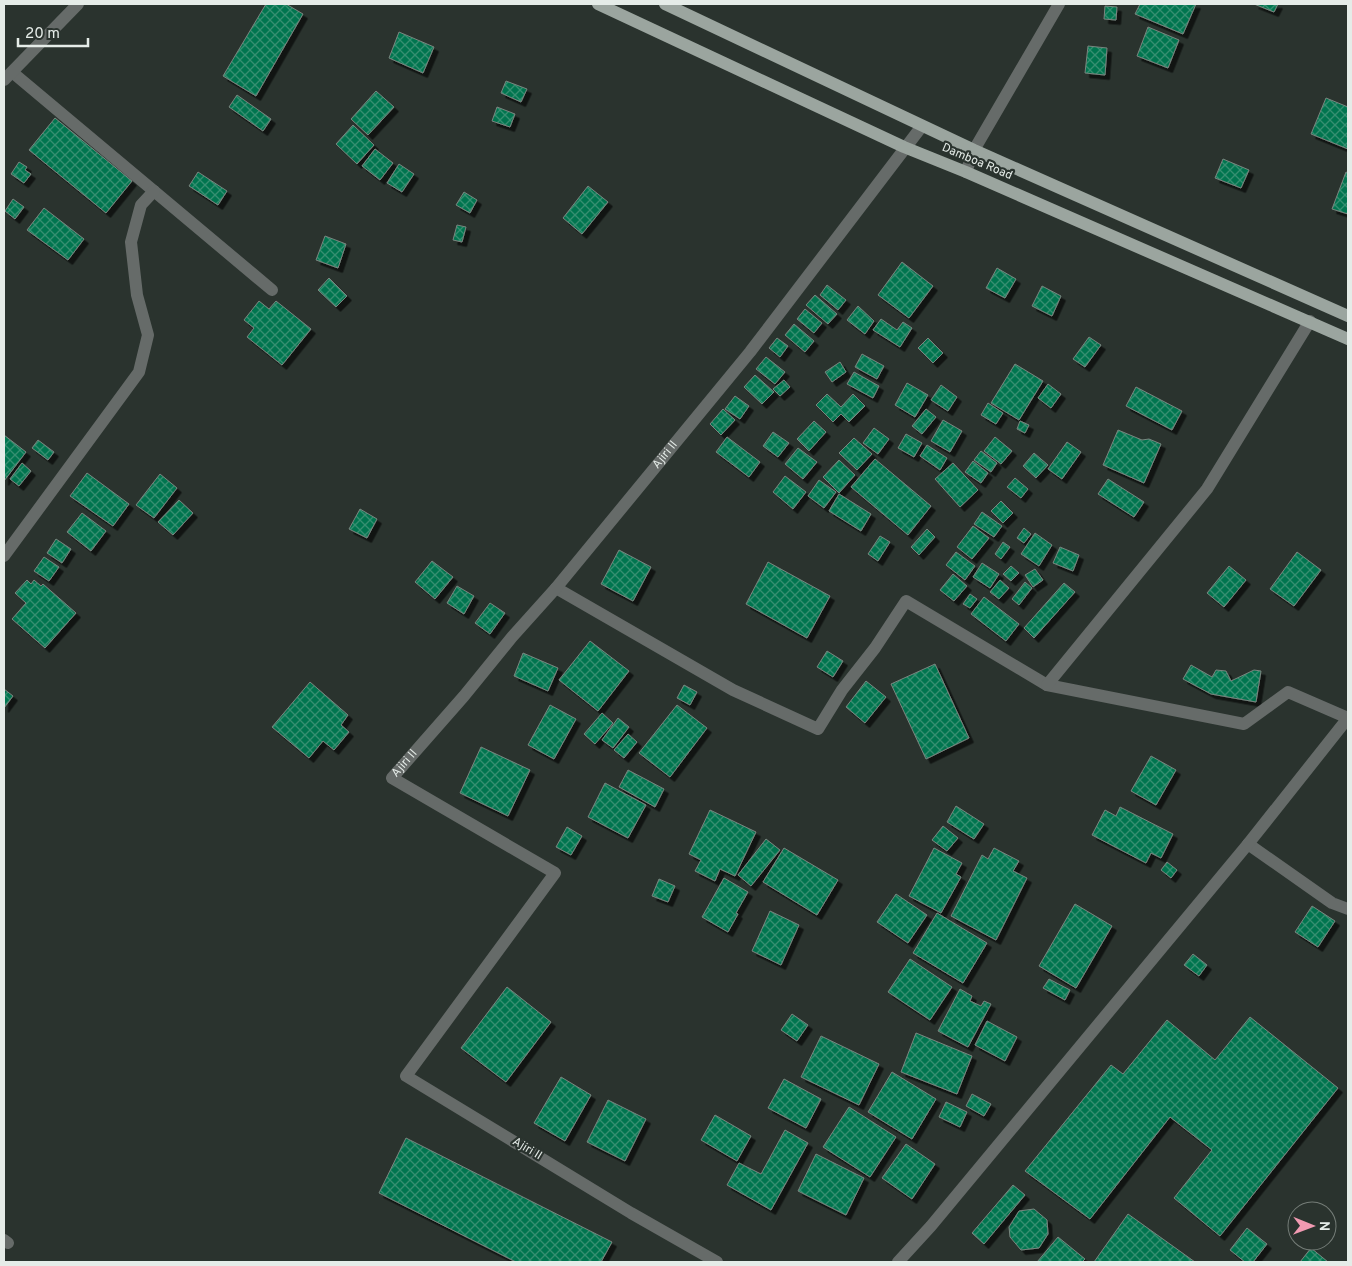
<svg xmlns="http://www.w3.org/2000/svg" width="1352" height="1266" font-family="Overpass,sans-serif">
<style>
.building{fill:url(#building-cross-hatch);stroke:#79857f;filter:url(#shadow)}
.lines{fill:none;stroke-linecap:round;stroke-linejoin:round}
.street{stroke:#666b69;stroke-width:12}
.primary{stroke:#9ba59f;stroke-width:12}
.labels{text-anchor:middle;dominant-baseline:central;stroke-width:4.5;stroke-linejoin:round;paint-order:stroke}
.street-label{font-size:12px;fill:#e5ece8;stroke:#2a332e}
</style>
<defs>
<pattern id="building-cross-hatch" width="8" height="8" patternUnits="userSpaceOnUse" patternTransform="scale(1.25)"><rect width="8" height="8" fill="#06754f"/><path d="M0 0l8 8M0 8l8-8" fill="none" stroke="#368f71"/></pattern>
<filter id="shadow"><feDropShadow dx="4.5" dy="4.5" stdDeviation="0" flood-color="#0009"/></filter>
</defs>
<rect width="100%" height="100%" fill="#2a332e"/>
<!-- building -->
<path class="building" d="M 266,4 L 286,4 L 303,14 L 256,96 L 223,76 Z
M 1140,4 L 1196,4 L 1183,34 L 1135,14 Z
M 1254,4 L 1278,4 L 1274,12 Z
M 1105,6 L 1117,7 L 1116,20 L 1104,19 Z
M 1148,27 L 1179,40 L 1168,68 L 1137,56 Z
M 399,32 L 434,47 L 423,73 L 389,58 Z
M 1088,46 L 1107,48 L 1105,75 L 1085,73 Z
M 506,81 L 527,89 L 521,102 L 501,93 Z
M 376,91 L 394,107 L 368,135 L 351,119 Z
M 237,95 L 271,119 L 263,131 L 229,107 Z
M 1326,98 L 1348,107 L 1348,149 L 1311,134 Z
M 497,107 L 515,114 L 510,127 L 492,121 Z
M 55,118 L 132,181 L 106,213 L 29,150 Z
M 353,125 L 374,145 L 357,164 L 336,144 Z
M 375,149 L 393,163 L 380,180 L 362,166 Z
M 1223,159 L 1249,170 L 1241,188 L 1215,178 Z
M 19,162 L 27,167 L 25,170 L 31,174 L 24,183 L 11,174 Z
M 399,164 L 414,174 L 402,192 L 387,183 Z
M 198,172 L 227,191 L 218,205 L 189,186 Z
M 1346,172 L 1348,173 L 1348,214 L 1332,209 Z
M 588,186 L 608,202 L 582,234 L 563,218 Z
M 464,192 L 477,200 L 470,213 L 456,205 Z
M 13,199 L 24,207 L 15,219 L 5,211 Z
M 44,208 L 84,239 L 68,260 L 27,230 Z
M 457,225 L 466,227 L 462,242 L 453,240 Z
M 325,236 L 346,244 L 338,268 L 316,260 Z
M 902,262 L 933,286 L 909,318 L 878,295 Z
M 997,268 L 1016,279 L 1005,298 L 986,288 Z
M 329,278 L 347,296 L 336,307 L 318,290 Z
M 827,285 L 846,300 L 838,310 L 820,295 Z
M 1042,286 L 1061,296 L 1052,316 L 1032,306 Z
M 815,295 L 837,314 L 828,324 L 806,305 Z
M 259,301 L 269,309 L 276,301 L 311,329 L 282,365 L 247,337 L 254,328 L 244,320 Z
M 858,306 L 874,321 L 865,334 L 847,320 Z
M 805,309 L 822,323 L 814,333 L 797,319 Z
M 881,319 L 897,330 L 903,322 L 912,328 L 900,347 L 873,330 Z
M 794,324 L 814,341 L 805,352 L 785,335 Z
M 1089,337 L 1101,345 L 1085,367 L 1073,359 Z
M 777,338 L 788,346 L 780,357 L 769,348 Z
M 928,338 L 943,353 L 933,363 L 918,348 Z
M 862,354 L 884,366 L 877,379 L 855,367 Z
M 766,357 L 785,372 L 775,384 L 756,369 Z
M 840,362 L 846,372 L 832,382 L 825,372 Z
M 1015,364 L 1043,381 L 1019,420 L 991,403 Z
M 854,372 L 879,386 L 873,398 L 847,384 Z
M 755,375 L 774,392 L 762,404 L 744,387 Z
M 784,380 L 790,387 L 780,396 L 773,389 Z
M 907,383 L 928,395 L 915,417 L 895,405 Z
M 1048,384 L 1061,394 L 1051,408 L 1038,398 Z
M 941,385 L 957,397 L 948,411 L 931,400 Z
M 1136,387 L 1182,411 L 1172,430 L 1126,406 Z
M 827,394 L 841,407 L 853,394 L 865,406 L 849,422 L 841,414 L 833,422 L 816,405 Z
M 735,396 L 749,406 L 740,419 L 725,409 Z
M 988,403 L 1003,413 L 996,424 L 981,415 Z
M 723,409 L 735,420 L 721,435 L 710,424 Z
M 926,409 L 936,417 L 922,434 L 912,426 Z
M 943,420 L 962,431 L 950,452 L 931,441 Z
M 814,421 L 826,432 L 809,451 L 797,439 Z
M 1020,421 L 1029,425 L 1025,433 L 1017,429 Z
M 874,428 L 889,439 L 878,454 L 863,443 Z
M 1118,430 L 1142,440 L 1149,439 L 1161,444 L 1144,483 L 1103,465 Z
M 773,432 L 789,443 L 778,457 L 763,446 Z
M 906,434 L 922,443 L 914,457 L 898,448 Z
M 4,435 L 26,452 L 4,481 Z
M 727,437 L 760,462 L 749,477 L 716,452 Z
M 995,437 L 1012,451 L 1001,464 L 984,451 Z
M 854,438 L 872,454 L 857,470 L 839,453 Z
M 38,440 L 54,452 L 48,460 L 32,448 Z
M 1067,442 L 1081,452 L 1062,479 L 1048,469 Z
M 927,445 L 947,458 L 940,470 L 920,456 Z
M 798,448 L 817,462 L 803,479 L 785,464 Z
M 981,451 L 997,463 L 991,472 L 974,460 Z
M 1034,453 L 1048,465 L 1036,478 L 1023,466 Z
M 875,459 L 931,506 L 908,535 L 851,487 Z
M 839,460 L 855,475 L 839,493 L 823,477 Z
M 973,461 L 988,473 L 981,483 L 965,472 Z
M 22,463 L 31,471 L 19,486 L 10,479 Z
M 953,463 L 978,490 L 960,507 L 935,479 Z
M 87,473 L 129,504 L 113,526 L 70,496 Z
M 160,474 L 177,488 L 154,518 L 136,505 Z
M 785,476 L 806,492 L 793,509 L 773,492 Z
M 1015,478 L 1028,489 L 1021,498 L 1007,487 Z
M 1108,479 L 1144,502 L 1134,517 L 1098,494 Z
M 819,480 L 836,492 L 824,508 L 808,496 Z
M 839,494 L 871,514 L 861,531 L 829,511 Z
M 179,500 L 193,513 L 173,535 L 158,522 Z
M 1001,501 L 1013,513 L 1003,523 L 991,511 Z
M 360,509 L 377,519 L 367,538 L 349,529 Z
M 982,512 L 1002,526 L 994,537 L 974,524 Z
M 82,513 L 106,531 L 91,551 L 67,532 Z
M 973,526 L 989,538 L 972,559 L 957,547 Z
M 1024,528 L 1031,534 L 1024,543 L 1017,538 Z
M 927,529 L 935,537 L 919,555 L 911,547 Z
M 1035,533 L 1052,545 L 1039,566 L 1021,554 Z
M 880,536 L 890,542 L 878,561 L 868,554 Z
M 56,539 L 71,549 L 62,563 L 47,553 Z
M 1003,542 L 1010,547 L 1001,559 L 995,554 Z
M 1060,547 L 1079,555 L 1073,571 L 1053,563 Z
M 619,550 L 651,567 L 633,601 L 601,584 Z
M 956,552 L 975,566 L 965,580 L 946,565 Z
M 1297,552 L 1321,570 L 1294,606 L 1270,589 Z
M 44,557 L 59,567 L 49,581 L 34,571 Z
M 432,561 L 453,577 L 435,599 L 415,582 Z
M 768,562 L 830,596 L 807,638 L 746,604 Z
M 982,563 L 999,574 L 990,588 L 973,577 Z
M 1011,566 L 1019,573 L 1011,581 L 1003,574 Z
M 1229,566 L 1246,580 L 1224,607 L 1207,593 Z
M 1035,569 L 1043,580 L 1033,587 L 1025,575 Z
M 953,574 L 967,586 L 954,601 L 940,590 Z
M 27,580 L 31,584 L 34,580 L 41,586 L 43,584 L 76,613 L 45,648 L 12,619 L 26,603 L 15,593 Z
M 1000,580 L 1009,588 L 999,599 L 990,592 Z
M 1025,582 L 1032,588 L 1019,605 L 1012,599 Z
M 1064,583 L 1075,592 L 1034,638 L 1024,628 Z
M 457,586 L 474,596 L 464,614 L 447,603 Z
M 970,594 L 977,599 L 970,608 L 963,604 Z
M 984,597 L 1019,624 L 1006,641 L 971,614 Z
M 490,603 L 505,613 L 490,634 L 475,623 Z
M 590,641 L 629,671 L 598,711 L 559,680 Z
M 827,651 L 843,661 L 833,677 L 817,667 Z
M 523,653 L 558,668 L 548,691 L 514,676 Z
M 935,664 L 969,738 L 926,759 L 891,684 Z
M 1191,665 L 1212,677 L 1216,670 L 1226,671 L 1231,681 L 1254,670 L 1261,671 L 1256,702 L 1211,694 L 1183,679 Z
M 866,681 L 886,697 L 865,723 L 846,707 Z
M 310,682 L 348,715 L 341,725 L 349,732 L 334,750 L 323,741 L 309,758 L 272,727 Z
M 684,685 L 697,692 L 690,705 L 677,698 Z
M 4,689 L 13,696 L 4,708 Z
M 550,705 L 576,719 L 554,759 L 528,745 Z
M 677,705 L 707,728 L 670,777 L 639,753 Z
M 602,713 L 613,723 L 595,744 L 584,734 Z
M 618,718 L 629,727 L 613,748 L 602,740 Z
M 628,734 L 637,742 L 624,758 L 614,750 Z
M 481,747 L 530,770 L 508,816 L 460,793 Z
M 1151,756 L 1176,770 L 1156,805 L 1131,791 Z
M 628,770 L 664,789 L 655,807 L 619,787 Z
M 605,783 L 646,805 L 628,838 L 588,817 Z
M 956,806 L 984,824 L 974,839 L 947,822 Z
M 1120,807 L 1173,834 L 1161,858 L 1151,853 L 1146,863 L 1092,835 L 1105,810 L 1116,816 Z
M 710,810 L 756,832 L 735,876 L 720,869 L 715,881 L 695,871 L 701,860 L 689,854 Z
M 943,826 L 958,838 L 947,851 L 932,840 Z
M 567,827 L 582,836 L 571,855 L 556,847 Z
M 766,839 L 780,850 L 751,886 L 738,875 Z
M 784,848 L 838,880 L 817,915 L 763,882 Z
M 934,848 L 962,863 L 956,874 L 961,877 L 941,913 L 909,896 Z
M 994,848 L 1019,861 L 1013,871 L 1027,878 L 996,940 L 951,916 L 982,855 L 988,859 Z
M 1167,862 L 1177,870 L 1171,878 L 1161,870 Z
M 724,878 L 748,892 L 736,913 L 738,914 L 728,932 L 702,917 Z
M 659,879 L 675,886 L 668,902 L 652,896 Z
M 896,894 L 927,915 L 908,943 L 877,922 Z
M 1075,904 L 1112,926 L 1076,988 L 1039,966 Z
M 1312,906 L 1335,921 L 1318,947 L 1295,932 Z
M 770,911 L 799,925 L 781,965 L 752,951 Z
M 937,913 L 987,943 L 963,983 L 913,953 Z
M 1193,954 L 1207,965 L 1199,976 L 1184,965 Z
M 910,959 L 952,987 L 930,1020 L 888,992 Z
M 1049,979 L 1070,990 L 1065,1000 L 1043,988 Z
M 507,987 L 551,1022 L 506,1082 L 461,1048 Z
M 960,989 L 972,996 L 970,1001 L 981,1006 L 984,1001 L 991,1004 L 968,1047 L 938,1031 Z
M 792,1014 L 808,1025 L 797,1041 L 781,1030 Z
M 1250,1017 L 1338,1088 L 1220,1236 L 1174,1198 L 1212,1150 L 1170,1117 L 1090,1219 L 1025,1171 L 1111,1065 L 1123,1074 L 1167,1020 L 1215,1060 Z
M 987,1021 L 1017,1037 L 1005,1061 L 975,1045 Z
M 916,1033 L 972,1056 L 957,1094 L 901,1072 Z
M 821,1036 L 879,1064 L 859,1105 L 801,1077 Z
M 892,1072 L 936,1099 L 912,1139 L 868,1112 Z
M 561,1077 L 591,1095 L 565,1141 L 534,1123 Z
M 784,1079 L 821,1099 L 806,1128 L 768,1108 Z
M 972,1094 L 991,1104 L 984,1116 L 966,1106 Z
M 608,1100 L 646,1119 L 625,1161 L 587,1142 Z
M 946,1102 L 967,1112 L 960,1127 L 939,1117 Z
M 849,1107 L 896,1137 L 870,1177 L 823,1147 Z
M 715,1115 L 751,1136 L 737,1161 L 701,1140 Z
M 785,1130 L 808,1143 L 771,1210 L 727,1185 L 739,1163 L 761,1174 Z
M 406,1138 L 612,1242 L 601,1262 L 516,1262 L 379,1193 Z
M 906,1144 L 935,1164 L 912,1199 L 882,1178 Z
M 816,1154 L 864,1178 L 846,1215 L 798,1191 Z
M 1013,1185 L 1025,1195 L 984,1244 L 972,1233 Z
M 1034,1209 L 1047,1220 L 1048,1234 L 1039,1248 L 1021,1250 L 1010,1237 L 1009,1227 L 1019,1211 Z
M 1128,1214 L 1195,1262 L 1094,1262 Z
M 1247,1228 L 1267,1244 L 1253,1262 L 1245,1262 L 1230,1250 Z
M 1058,1237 L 1085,1259 L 1082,1262 L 1037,1262 Z
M 1311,1248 L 1328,1262 L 1300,1262 Z"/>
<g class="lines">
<!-- street -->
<g class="street">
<path d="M 12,72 L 272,290"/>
<path d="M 4,80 L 78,4"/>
<path d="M 966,172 L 974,150 L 1059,4"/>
<path d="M 4,556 L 139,372 L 148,335 L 137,295 L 131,242 L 141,205 L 154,191"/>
<path d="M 556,588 L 733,690 L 818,729 L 842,690 L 875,648 L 906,601 L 1047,685 L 1244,724 L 1288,692 L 1348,718"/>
<path d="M 1047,685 L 1207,489 L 1310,321"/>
<path d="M 1248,844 L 1332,903 L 1348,909"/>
<path d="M 4,1240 L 8,1243"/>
<path id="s1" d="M 717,1262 L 631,1213 L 406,1076 L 555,873 L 392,778 L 464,696 L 512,637 L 556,588 L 750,352 L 922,126"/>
<path d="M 898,1262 L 931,1226 L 1248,844 L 1348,718"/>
</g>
<!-- primary -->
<path class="primary" d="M 598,4 L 904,147 L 966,172 L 1348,339
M 665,4 L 974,150 L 1348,316"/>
</g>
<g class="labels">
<!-- street labels -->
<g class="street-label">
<text transform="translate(977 162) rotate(23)">Damboa Road</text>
<text stroke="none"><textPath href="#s1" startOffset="1226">Ajiri II</textPath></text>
<text stroke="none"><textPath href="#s1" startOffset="822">Ajiri II</textPath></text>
<text transform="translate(527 1149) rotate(31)">Ajiri II</text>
</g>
</g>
<!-- border -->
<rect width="1352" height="1266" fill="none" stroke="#e5ece8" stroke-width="10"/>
<!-- north arrow -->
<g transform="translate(1312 1226) rotate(91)"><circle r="24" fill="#2a332e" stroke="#757d78"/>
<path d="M0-4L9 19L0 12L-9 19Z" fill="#f19ab2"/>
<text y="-8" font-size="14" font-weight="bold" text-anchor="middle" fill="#e5ece8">N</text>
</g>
<!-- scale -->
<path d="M18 38v8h70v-8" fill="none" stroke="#e5ece8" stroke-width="2.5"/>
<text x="25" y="38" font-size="15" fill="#e5ece8" stroke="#2a332e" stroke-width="4" paint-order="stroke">20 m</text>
</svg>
